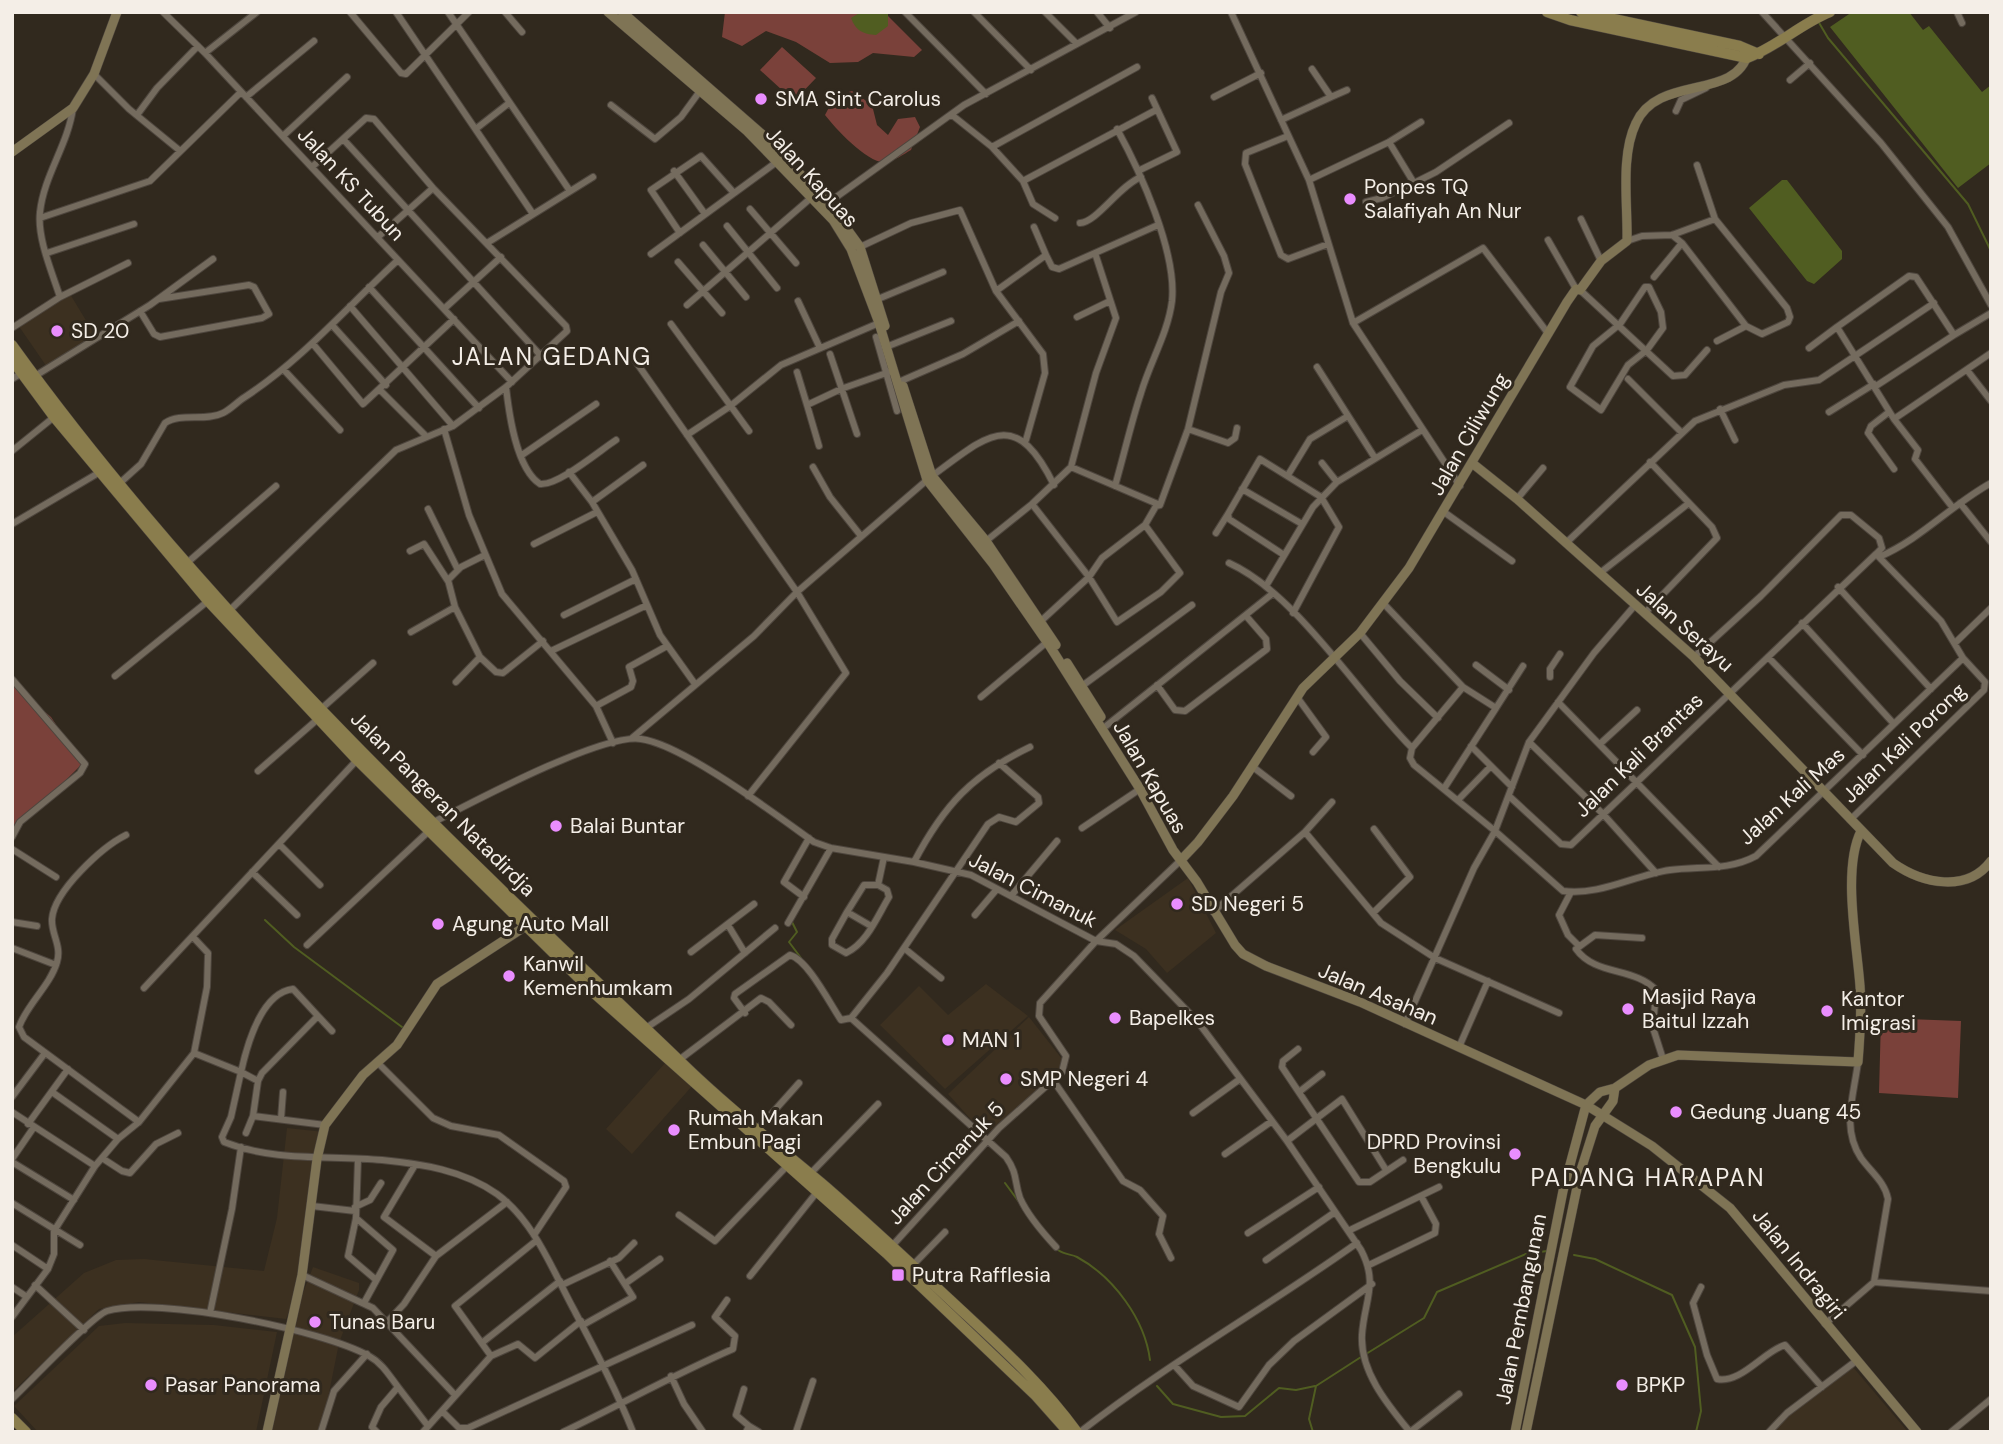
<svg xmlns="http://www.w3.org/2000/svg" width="2003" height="1444" font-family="'DM Sans',sans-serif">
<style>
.built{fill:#3c3020}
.green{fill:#7a413a}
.water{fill:#505d21}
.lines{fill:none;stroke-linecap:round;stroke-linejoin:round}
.stream{stroke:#505d21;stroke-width:2}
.street-casing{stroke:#4e463e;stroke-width:8}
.secondary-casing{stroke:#4e463e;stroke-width:10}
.primary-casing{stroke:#4e463e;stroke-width:11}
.street{stroke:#746b5e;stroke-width:6}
.secondary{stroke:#7f7455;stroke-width:9}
.primary{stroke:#8a7d4d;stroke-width:10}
.poi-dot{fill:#e98dfe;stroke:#31291e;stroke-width:2.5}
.labels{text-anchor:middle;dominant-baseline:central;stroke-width:6;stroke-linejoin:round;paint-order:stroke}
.poi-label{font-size:21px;fill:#f4eee7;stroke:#31291e;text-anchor:start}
.street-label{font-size:21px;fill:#f4eee7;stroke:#31291e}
.quarter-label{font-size:24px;letter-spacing:2px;fill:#f4eee7;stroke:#31291e}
</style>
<rect width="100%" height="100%" fill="#31291e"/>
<!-- built -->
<path class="built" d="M 70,294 L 96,337 L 47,367 L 18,325 Z
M 1188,878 L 1216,933 L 1167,973 L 1146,949 L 1115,930 Z
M 986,984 L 1028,1016 L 945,1089 L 880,1025 L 919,986 L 948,1015 Z
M 1029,1017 L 1066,1064 L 985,1135 L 948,1094 Z
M 666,1062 L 693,1085 L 632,1154 L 606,1129 Z
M 287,1128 L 324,1132 L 305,1273 L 286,1319 L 139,1302 L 99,1309 L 12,1392 L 12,1337 L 84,1273 L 116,1260 L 144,1259 L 264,1271 L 277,1218 Z
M 313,1267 L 359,1283 L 359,1290 L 339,1343 L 322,1428 L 335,1432 L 272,1432 L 289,1329 Z
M 125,1323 L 214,1325 L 277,1332 L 256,1432 L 38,1432 L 14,1406 L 99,1326 Z
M 1852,1366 L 1908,1432 L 1767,1432 Z"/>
<!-- green -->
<path class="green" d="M 725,12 L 884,12 L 922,50 L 914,57 L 873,53 L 858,62 L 830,63 L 796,42 L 766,31 L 742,46 L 722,37 Z
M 782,47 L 816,78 L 794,101 L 760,70 Z
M 852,91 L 872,105 L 877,125 L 888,135 L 898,119 L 915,117 L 920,127 L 911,150 C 904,154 894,161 886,162 C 869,165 835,128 825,115 L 835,96 Z
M 12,683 L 51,717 L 82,764 L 18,828 L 12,844 Z
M 1881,1018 L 1961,1021 L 1958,1098 L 1879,1093 Z"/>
<!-- water -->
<path class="water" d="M 861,12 L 888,12 L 888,26 L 876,35 C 863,34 856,31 851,18 Z
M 1852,12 L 1909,12 L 1923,30 L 1929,26 L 1982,92 L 1991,85 L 1991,163 L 1958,188 L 1830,27 Z
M 1782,180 L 1787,180 L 1842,251 L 1842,259 L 1814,284 L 1807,281 L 1749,208 Z"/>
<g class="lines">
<!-- stream -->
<path class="stream" d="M 1818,21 L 1828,38 L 1968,204 L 1991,251
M 265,920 L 294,947 L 402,1027
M 792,922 L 797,932 L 789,942 L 801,958
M 1005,1183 L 1019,1202
M 1058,1250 C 1065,1255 1071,1254 1077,1257 C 1114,1277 1145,1320 1150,1360
M 1574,1255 L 1595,1259 L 1672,1295 L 1695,1347 L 1701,1411 L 1696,1432
M 1366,1354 L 1424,1318 L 1437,1292 L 1526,1254 L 1547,1251
M 1157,1386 L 1173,1404 L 1221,1417 L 1245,1416 L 1279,1388 L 1296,1390 L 1315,1386
M 1313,1432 L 1309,1419 L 1316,1386 L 1361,1357"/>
<defs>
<path id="street" d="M 163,12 L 205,53 L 512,382
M 350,12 L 401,73 L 406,74 L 469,12
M 396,12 L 533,214
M 448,12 L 570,191
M 505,12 L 522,32
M 905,12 L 986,94
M 974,12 L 1031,70
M 1045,12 L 1077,44
M 1097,12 L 1110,28
M 1231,12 L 1309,180 L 1353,323
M 1762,12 L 1881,143 L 1948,227 L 1991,305
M 1957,12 L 1962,23
M 205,53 L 257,12
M 94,74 L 129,109 L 179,150
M 1790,80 L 1810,63
M 246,97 L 314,41
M 1214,97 L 1261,73
M 1331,97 L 1347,90
M 611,105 L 655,139 L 681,117 L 700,91
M 1676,111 L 1681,100 L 1706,88
M 137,115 L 157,88 L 198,46
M 952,115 L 992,147 L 1023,181 L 1156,110
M 1281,120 L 1331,97 L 1312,69
M 477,128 L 509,103
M 283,136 L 347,77
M 1288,136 L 1246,153 L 1245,164 L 1281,255 L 1288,259 L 1328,244
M 344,140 L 542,357
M 992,147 L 1137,67
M 1697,165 L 1715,219
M 1140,170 L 1177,152 L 1152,98
M 674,171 L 705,214
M 1309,180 L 1389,142 L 1421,122
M 1023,181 L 1033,204 L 1055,218
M 1414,183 L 1436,172 L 1509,123
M 1366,202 L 1382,198 L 1414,183 L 1389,142
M 828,203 L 964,105 L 1136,12
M 750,209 L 796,263
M 40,218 L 150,181 L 241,92
M 1581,219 L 1601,261
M 1080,223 C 1097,222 1119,186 1141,177
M 727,226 L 777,288
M 1034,227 L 1046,255
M 680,233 L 651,190 L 701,156 L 734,193
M 378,237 L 433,188
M 1548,240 L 1576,289
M 1627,241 L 1642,236 L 1672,235 L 1715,219 L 1787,308 L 1790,317 L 1788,322 L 1762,334 L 1746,326 L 1682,243 L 1672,235
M 487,243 L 593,177
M 703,245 L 746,297
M 860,247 L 911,223 L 960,210 L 996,291 L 1043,354 L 1045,373 L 1026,440
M 47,253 L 134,224
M 651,254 L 778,161
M 678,262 L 722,313
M 1654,277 L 1682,243
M 369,287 L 479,408
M 1645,287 L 1649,287 L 1661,312 L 1663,328 L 1647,350 L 1628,365 L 1601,410 L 1570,387 L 1593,346 L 1620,324 Z
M 1580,290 L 1673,376 L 1685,375 L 1707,350
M 996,291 L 1046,255 L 1052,267 L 1059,269 L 1158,225
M 60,297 C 52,272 37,238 40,212 C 44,175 68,145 73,108
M 878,299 L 943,272
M 798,301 L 819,346
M 687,305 L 812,197
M 350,306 L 453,426
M 445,308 L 501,257
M 140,311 L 154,334 L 160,337 L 262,318 L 269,314 L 254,287 L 249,285 L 159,299
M 1077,317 L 1110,301
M 671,324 L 749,431
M 332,325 L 386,385
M 12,328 L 60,297 L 128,263
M 1954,335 L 1991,313
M 876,337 L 897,411
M 1717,341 L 1746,326
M 313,344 L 363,404 L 454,319
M 891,345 L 951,321
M 1809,348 L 1837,327
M 830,354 L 857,434
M 634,359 L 797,592 L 846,673 L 748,796
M 1317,367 L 1375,458
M 284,370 L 340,430
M 1967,370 L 1991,401
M 797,372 L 807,405 L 841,389 L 892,371
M 35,376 L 150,305 L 213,259
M 12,379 L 22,373
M 1628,379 L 1681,432
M 901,381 L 963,354 L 1019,321
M 1876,386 L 1954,335 L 1916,277 L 1909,276 L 1837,327 L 1894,419 L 1991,353
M 506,387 C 509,414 516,468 540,484 C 558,486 599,451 616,440
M 380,390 L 427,437
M 807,405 L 819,446
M 1720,409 L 1735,440
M 1829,412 L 1874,384
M 1889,412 L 1871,426 L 1868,433 L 1894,469
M 1894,419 L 1918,450 L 1915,459 L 1953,508
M 444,429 L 469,515 L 502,594 L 596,706 L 613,743
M 1188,429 L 1228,443 L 1235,438 L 1237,428
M 687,435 L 729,407 L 781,365 L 879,323
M 12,451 L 54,417
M 522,455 L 596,404
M 1322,463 L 1337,482
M 813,467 L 830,497 L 861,536
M 1071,467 L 1096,373 L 1116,318 L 1095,253
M 569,472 L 592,502 L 632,570 L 660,635 L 695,684
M 1288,475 L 1310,439 L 1348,416
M 932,476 C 988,435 1015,406 1054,485
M 121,482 L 141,464 L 165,423 C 181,412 205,422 223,413 C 231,409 237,402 245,397 C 303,359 347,307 398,260
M 1115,486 C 1124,455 1131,423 1141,393 C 1150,362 1168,333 1172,301 C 1177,252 1140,171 1117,129
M 1460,486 L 1353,323 L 1483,248 L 1547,332
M 1242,489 L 1302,524
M 1517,499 L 1543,468
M 592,502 L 643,465
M 1960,503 L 1991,542
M 1032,504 L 1089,577 L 1117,622 L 1161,592 L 1180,573 L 1145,525
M 428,509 L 458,570
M 1444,512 L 1512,561
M 12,524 L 100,472
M 1216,533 L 1228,514
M 986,541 L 1032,504 L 1071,467 L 1160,505
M 1566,543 L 1695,421 L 1784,385 L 1819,380 L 1934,303
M 534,544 L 597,512
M 410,551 L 424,544 L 448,581
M 1284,555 L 1229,519 L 1228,514 L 1260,459 L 1321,497 L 1339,527 L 1293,613
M 1879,557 C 1921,539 1951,505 1991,483
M 188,562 L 276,486
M 1229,563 C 1296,593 1359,695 1412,748 L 1410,758 L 1414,765 L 1495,831 L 1474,868 L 1405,1024
M 1600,573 L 1689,503
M 1266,586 L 1313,507 L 1337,482 L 1422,430
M 1838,587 L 1931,689
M 1384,604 L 1463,687 L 1496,708 L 1445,787
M 1636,604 L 1594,653 L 1529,742 L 1495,831 L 1563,891 C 1600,896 1634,875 1670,870 C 1700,866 1728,871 1756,856 L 1963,658 L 1941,621 L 1876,554
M 230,610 L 396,450 L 453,426 L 506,387 L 567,331 L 566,326 L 433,188 L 374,119 L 366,118 L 312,167
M 1645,613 L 1717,538 L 1712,527 L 1650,462
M 564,615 L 636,579
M 1041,621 L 1089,577 L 1102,558 L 1145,525 L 1156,506 L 1160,505 L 1188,429 L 1221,292 L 1229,273 L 1224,256 L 1198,205
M 1802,623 L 1894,724
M 411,632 L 455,607
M 1360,633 L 1400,681 L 1438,718
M 1955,643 L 1991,608
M 551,651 L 645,606
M 480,657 L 496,672 L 503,673 L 543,641
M 1768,657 L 1863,755
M 1476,665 L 1509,690
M 115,676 L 208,601
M 1550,677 L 1550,669 L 1560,654
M 12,679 L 85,764 L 80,773 L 20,822 L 12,837
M 456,682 L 480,657 L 455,607 L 448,580 L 461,567 L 485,555
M 1157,685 L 1175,710 L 1185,711 L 1267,649 L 1266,639 L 1247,617
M 1082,686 L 1192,605
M 981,697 L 1047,642
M 1297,697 L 1326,737 L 1313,752
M 1558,702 L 1719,867
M 596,706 L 631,687 L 633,681 L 629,667 L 667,646
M 1496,708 L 1523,666
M 321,709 L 373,663
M 1106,726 L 1272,594
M 632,738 L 754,636 L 797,592 L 927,480
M 1529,742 L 1603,814 L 1656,873
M 1601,743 L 1637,710
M 1471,746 L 1512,787
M 1412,748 L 1463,687
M 1253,767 L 1291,796
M 258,771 L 319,718
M 1509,796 L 1561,844 L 1571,845 L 1876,554 L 1882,548 L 1879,538 L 1851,515 L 1841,515 L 1761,596 L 1694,657
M 1459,799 L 1491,766
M 1850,820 L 1984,690 L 1985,682 L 1963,658
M 434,822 C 473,802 602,733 641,739 C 684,745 776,815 814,842 L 831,848 L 914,862 L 971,875 L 1096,941 L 1116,944 L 1134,956 L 1198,1022 L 1287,1141 L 1361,1250 C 1379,1284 1364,1301 1362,1335 C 1360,1372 1388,1405 1410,1432
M 1082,828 L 1140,789
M 1305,832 L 1381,923 L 1435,958 L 1559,1013
M 126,835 C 102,847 54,891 52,919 C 51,934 62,946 57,962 C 50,986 27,1004 19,1027 L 24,1037 L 139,1122
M 279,844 L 320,885
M 12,849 L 56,877
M 914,862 C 944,805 972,775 1030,747
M 252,872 L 297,915
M 1571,892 L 1559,915 L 1568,935 L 1578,945
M 1011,896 L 1057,841
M 804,897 L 784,882 L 809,838
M 847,912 L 864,885 L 878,885 L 884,857
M 1213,912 L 1305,832 L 1332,802
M 1373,913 L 1410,877 L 1374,829
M 975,915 L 997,889
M 12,922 L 37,926
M 788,923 L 831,848
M 728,925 L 745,953
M 871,926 L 847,912 L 832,939 L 832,945 L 846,953 C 867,943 877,917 889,897 L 887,890 L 878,885
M 1642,938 L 1595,935 L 1576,949 C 1595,976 1635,967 1656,990 L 1653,1028 L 1663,1059
M 307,945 L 429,831
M 12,948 L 56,965
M 904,948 L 941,978
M 691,952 L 754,904
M 144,988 L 357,760
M 745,1013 L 734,998 L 735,994 L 790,955 C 808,960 830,1004 841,1020 L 851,1018 L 887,973 L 988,824 L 999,817 L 1016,822 L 1039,803 L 1038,797 L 999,763
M 851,1018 L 1006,1157 C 1018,1174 1014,1181 1020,1198 C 1028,1216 1043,1233 1056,1247
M 646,1028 L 689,999 L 775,928
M 1459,1047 L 1488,981
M 1298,1049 L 1283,1061 L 1282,1067 L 1359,1182 L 1370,1182 L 1403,1160
M 194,1053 L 241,1072 L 231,1117 L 222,1137 L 224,1142 C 275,1162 329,1155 382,1160 C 422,1164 463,1170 497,1194 C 534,1221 552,1269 573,1308 C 594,1348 616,1389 633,1432
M 679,1060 L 761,998 L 769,1002 L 791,1025
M 1858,1062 C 1854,1095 1841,1128 1861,1158 C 1871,1172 1885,1182 1888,1199 L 1874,1282
M 378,1063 L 433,1118 L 451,1126 L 499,1135 L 564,1181 L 566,1187 L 534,1235
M 1053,1080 L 1123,1181 L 1140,1190 L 1163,1216 L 1159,1234 L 1171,1258
M 258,1081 L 241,1072 C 247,1045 261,993 293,989 L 318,1016
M 52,1092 L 118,1139
M 1299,1092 L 1322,1074
M 12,1097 L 45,1053
M 12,1112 L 95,1166
M 1193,1113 L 1240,1079
M 253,1116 L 325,1125
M 281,1119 L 283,1092
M 28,1124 L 68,1069
M 757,1130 L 799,1083
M 246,1133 L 253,1116 L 258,1081 L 262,1073 L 318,1016 L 332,1031
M 1287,1141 L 1342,1099 L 1386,1170
M 1225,1154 L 1272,1121
M 102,1158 L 122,1171 L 130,1173 L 156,1144 L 178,1133
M 12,1159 L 34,1127
M 358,1159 L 356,1218 L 348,1256 L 375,1279
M 12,1162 L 74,1200
M 415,1165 L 384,1217 L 436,1256
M 809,1175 L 878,1104
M 12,1203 L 80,1245
M 312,1206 L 355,1211
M 355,1207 L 370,1200 L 381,1183
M 679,1215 L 715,1241 L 787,1166
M 356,1218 L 393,1250 L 364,1303
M 1348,1231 L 1439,1187
M 1248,1233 L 1319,1187
M 12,1245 L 48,1269
M 892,1246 L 999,1128 L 1062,1072 L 1066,1056 L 1039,1016 L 1040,1003 L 1096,941 L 1181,860
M 1266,1260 L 1335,1212
M 913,1265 L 945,1232
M 1369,1265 L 1435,1233 L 1436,1224 L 1421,1196
M 302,1275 L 373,1308 L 455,1395
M 750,1276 L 817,1192
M 626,1283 L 660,1259
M 35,1285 L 84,1330
M 562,1285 L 619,1258 L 634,1243
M 12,1287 L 27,1297
M 1701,1287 L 1693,1303 L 1707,1355 L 1717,1379 C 1741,1384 1764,1351 1785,1345 L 1822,1387
M 210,1313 L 232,1209 L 241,1147
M 12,1317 L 48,1269 L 54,1254 L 54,1231 L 95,1166 L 118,1139 L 139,1122 L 194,1053 L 207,987 L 208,953 L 193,937
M 388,1321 L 404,1304 L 436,1256 L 507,1202
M 1825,1324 L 1874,1282 L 1991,1291
M 583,1325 L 633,1297 L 610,1261
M 483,1342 L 560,1281
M 491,1356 L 455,1306 L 537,1240
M 1175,1366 L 1193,1386 L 1239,1407 L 1269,1365 L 1294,1341 L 1372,1284
M 671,1376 L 684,1404 L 703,1432
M 744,1389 L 736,1415 L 749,1426
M 12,1399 C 28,1384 92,1316 107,1311 C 156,1296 323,1330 369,1356 C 382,1363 389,1375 398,1387
M 442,1411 L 459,1428 L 468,1428 L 692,1325
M 321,1432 L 334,1391 L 367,1354
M 377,1432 L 372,1427 L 381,1407 L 398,1387 L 428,1426
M 423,1432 L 491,1356 L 518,1344 L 535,1358 L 581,1321
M 563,1432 C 620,1405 675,1374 733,1349 L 735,1336 L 715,1317 L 727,1300
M 746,1432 L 749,1426 L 759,1432
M 796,1432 L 813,1381
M 1080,1432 C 1168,1363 1266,1308 1357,1243
M 1410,1432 L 1459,1394
M 1769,1432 L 1787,1413 L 1856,1361
M 1951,1432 L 1991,1399"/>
<path id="secondary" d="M 608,12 L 747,131 L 833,220 L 851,249 L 879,323 L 927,480 L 993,564 L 1051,648 L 1140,789 L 1173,850 L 1197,882 L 1235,945 L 1243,954 L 1266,966 L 1360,1002 L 1586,1105 L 1652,1146 L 1730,1208 L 1917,1432
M 622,12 L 763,135 L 828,203 L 860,247 L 885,326
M 12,152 L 73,108 L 94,74 L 117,12
M 903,386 L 932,476 L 986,541 L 1056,645
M 1472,463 L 1517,499 L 1694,657 L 1893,863 C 1923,884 1967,893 1991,861
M 1067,663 L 1101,717
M 1181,860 L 1198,842 L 1233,796 L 1303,688 L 1360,633 L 1409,568 L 1567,302 L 1576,289 L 1580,290 L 1601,261 L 1627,241 C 1628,205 1620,156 1636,123 C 1658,74 1736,101 1748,53
M 267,1432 L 302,1275 L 317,1159 L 325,1125 L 363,1075 L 397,1045 L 437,984 L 532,922
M 1515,1432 L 1563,1191 L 1586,1105 L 1600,1092 L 1615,1088 L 1649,1065 L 1678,1055 L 1858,1062 C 1860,1037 1862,1011 1860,986 C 1857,944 1842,869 1861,831
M 1526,1432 L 1580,1173 L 1595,1126 L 1613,1101 L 1615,1088"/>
<path id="primary" d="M 1547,12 L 1570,20 L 1747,58 C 1777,47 1800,24 1830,12
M 1581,12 L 1740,46 L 1759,54
M 12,345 C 203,610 445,836 680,1061 C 726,1106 776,1145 825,1186 C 871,1226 916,1268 961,1310 C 1002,1348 1044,1386 1077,1432
M 12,360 L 54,417 L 208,601 L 357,760 L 596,995 L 886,1253 L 1036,1396 L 1068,1432
M 12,1418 L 26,1432"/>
</defs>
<!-- street casing -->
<use href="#street" class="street-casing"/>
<!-- secondary casing -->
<use href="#secondary" class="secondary-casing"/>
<!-- primary casing -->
<use href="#primary" class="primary-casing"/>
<!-- street -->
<use href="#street" class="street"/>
<!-- secondary -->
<use href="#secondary" class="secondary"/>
<!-- primary -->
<use href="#primary" class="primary"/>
</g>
<!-- markers -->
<g class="poi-dot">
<circle cx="761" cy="99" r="7"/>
<circle cx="1350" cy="199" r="7"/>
<circle cx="57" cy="331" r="7"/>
<circle cx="556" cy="826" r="7"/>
<circle cx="1177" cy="904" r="7"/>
<circle cx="438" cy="924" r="7"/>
<circle cx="509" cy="976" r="7"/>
<circle cx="1628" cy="1009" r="7"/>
<circle cx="1827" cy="1011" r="7"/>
<circle cx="1115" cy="1018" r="7"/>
<circle cx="948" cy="1040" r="7"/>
<circle cx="1006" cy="1079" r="7"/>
<circle cx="1676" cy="1112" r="7"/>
<circle cx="674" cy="1130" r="7"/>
<circle cx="1515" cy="1154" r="7"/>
<rect x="891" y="1268" width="14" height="14" rx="3.5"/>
<circle cx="315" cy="1322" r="7"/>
<circle cx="151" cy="1385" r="7"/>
<circle cx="1622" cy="1385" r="7"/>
</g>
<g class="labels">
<!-- poi labels -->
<g class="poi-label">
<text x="775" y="99">SMA Sint Carolus</text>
<text x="1364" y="187">Ponpes TQ<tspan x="1364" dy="24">Salafiyah An Nur</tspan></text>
<text x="71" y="331">SD 20</text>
<text x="570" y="826">Balai Buntar</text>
<text x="1191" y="904">SD Negeri 5</text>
<text x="452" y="924">Agung Auto Mall</text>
<text x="523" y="964">Kanwil<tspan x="523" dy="24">Kemenhumkam</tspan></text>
<text x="1642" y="997">Masjid Raya<tspan x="1642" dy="24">Baitul Izzah</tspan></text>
<text x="1841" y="999">Kantor<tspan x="1841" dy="24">Imigrasi</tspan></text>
<text x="1129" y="1018">Bapelkes</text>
<text x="962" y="1040">MAN 1</text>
<text x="1020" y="1079">SMP Negeri 4</text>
<text x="1690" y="1112">Gedung Juang 45</text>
<text x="688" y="1118">Rumah Makan<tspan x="688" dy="24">Embun Pagi</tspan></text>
<text x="1501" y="1142" text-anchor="end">DPRD Provinsi<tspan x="1501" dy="24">Bengkulu</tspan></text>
<text x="912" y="1275">Putra Rafflesia</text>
<text x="329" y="1322">Tunas Baru</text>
<text x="165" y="1385">Pasar Panorama</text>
<text x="1636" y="1385">BPKP</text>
</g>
<!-- street labels -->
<g class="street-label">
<text transform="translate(812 177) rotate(48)">Jalan Kapuas</text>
<text transform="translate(351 184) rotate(47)">Jalan KS Tubun</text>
<text transform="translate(1469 434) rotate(-60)">Jalan Ciliwung</text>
<text transform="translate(1685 627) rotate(42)">Jalan Serayu</text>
<text transform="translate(1904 743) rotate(-44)">Jalan Kali Porong</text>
<text transform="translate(1639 755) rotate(-44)">Jalan Kali Brantas</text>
<text transform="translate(1150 777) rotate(60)">Jalan Kapuas</text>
<text transform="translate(1792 796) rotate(-42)">Jalan Kali Mas</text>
<text transform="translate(443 804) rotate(45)">Jalan Pangeran Natadirdja</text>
<text transform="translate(1033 890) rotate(27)">Jalan Cimanuk</text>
<text transform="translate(1378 994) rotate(23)">Jalan Asahan</text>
<text transform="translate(946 1163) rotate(-47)">Jalan Cimanuk 5</text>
<text transform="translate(1799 1264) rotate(51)">Jalan Indragiri</text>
<text transform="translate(1521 1309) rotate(-79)">Jalan Pembangunan</text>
</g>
<!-- quarter labels -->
<g class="quarter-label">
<text x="552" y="356">JALAN GEDANG</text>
<text x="1648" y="1177">PADANG HARAPAN</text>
</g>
</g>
<!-- border -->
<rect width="2003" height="1444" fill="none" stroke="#f4eee7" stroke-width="28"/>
</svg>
